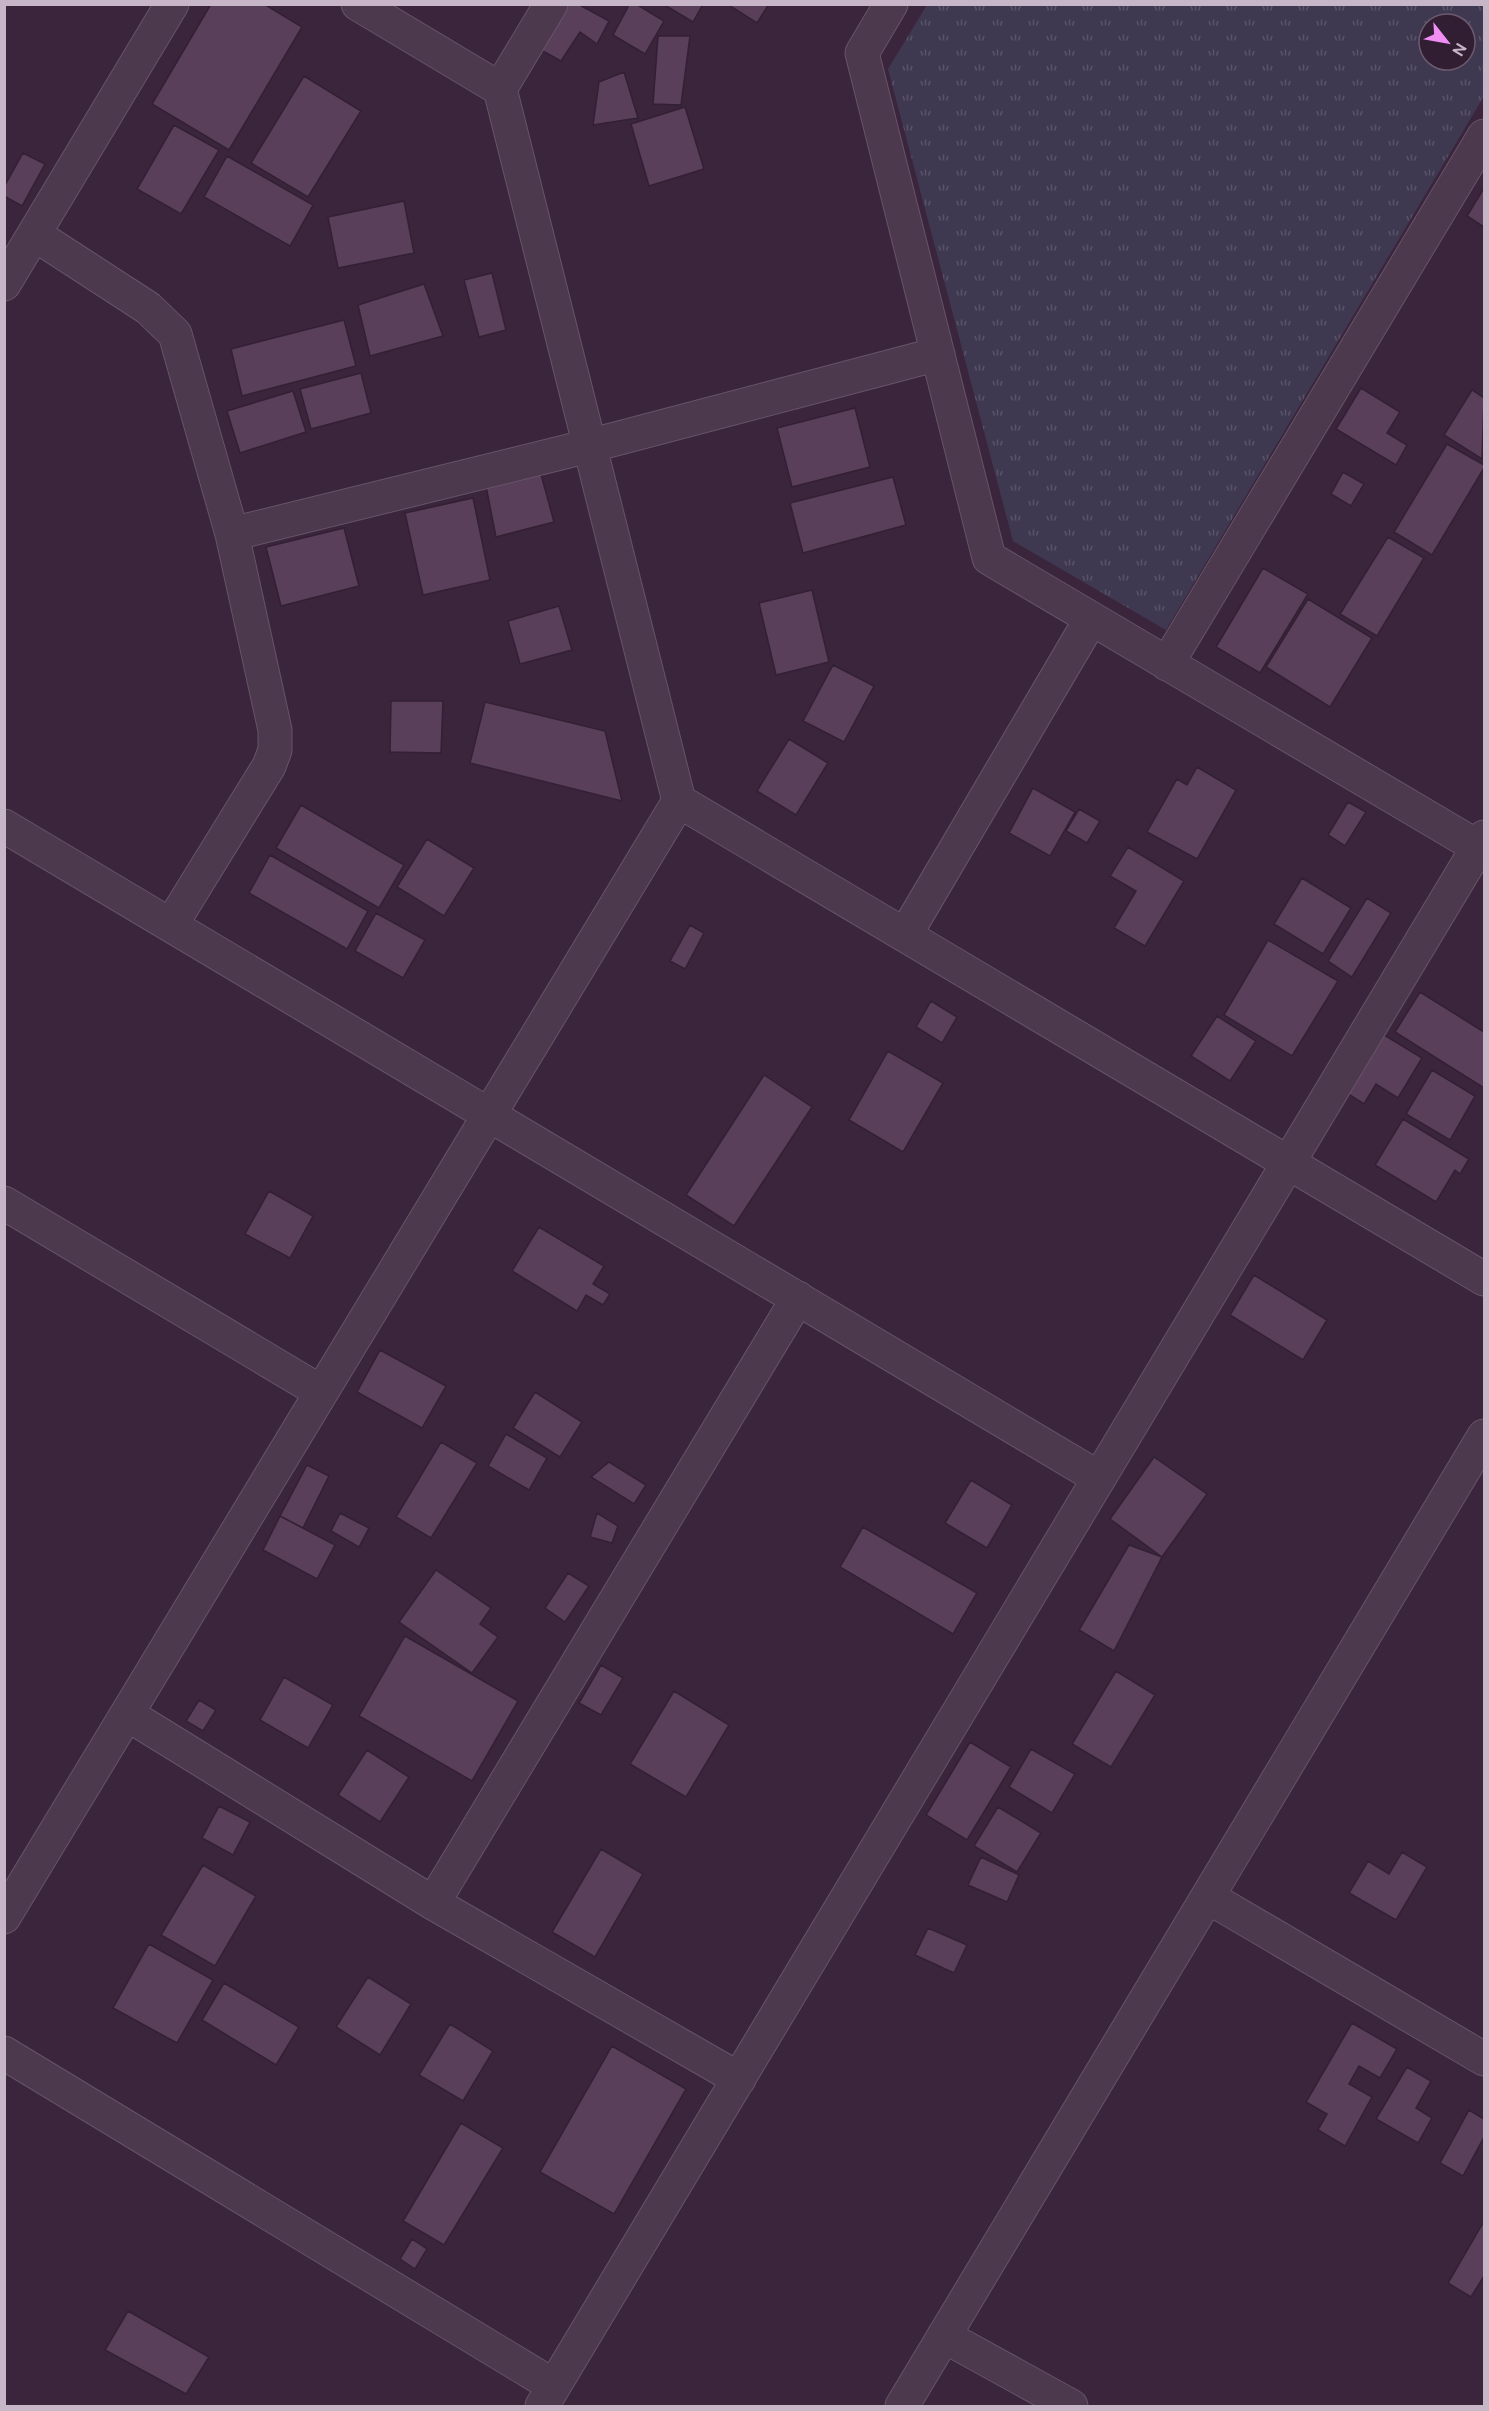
<svg xmlns="http://www.w3.org/2000/svg" width="1489" height="2411" font-family="'DM Sans',sans-serif">
<style>
.grass{fill:url(#grass-tufts);fill-rule:evenodd}
.building{fill:#593f5a;stroke:#332034;stroke-width:1.5}
.lines{fill:none;stroke-linecap:round;stroke-linejoin:round}
.minor-casing{stroke:#675468;stroke-width:35}
.tertiary-casing{stroke:#675468;stroke-width:35}
.minor{stroke:#4c394d;stroke-width:33}
.tertiary{stroke:#4c394d;stroke-width:33}
</style>
<defs>
<pattern id="grass-tufts" width="24" height="20" patternUnits="userSpaceOnUse" patternTransform="scale(1.5)"><rect width="24" height="20" fill="#3e3950"/><path d="M3 7l-1-3M5 7V3M7 7l1-3M15 17l-1-3M17 17v-4M19 17l1-3" fill="none" stroke="#585368"/></pattern>
</defs>
<rect width="100%" height="100%" fill="#3b253d"/>
<!-- grass -->
<path class="grass" d="M 927,5 L 1484,5 L 1484,96 L 1166,630 L 1013,541 L 888,69 ZM 1429,24 L 1465,24 L 1465,60 L 1429,60 Z"/>
<!-- building -->
<path class="building" d="M 211,4 L 264,4 L 302,27 L 229,150 L 152,104 Z
M 569,4 L 578,4 L 609,21 L 597,44 L 580,32 L 561,61 L 541,50 Z
M 625,4 L 636,4 L 664,21 L 645,54 L 613,35 L 628,7 Z
M 663,4 L 703,4 L 693,22 Z
M 727,4 L 769,4 L 757,23 Z
M 658,36 L 690,36 L 681,105 L 653,104 Z
M 624,72 L 638,118 L 593,125 L 599,82 Z
M 304,76 L 361,111 L 308,197 L 251,163 Z
M 685,107 L 704,169 L 649,186 L 631,124 Z
M 174,125 L 219,150 L 181,214 L 137,189 Z
M 23,153 L 45,164 L 22,206 L 4,196 L 4,187 Z
M 227,156 L 313,205 L 290,246 L 204,197 Z
M 1484,188 L 1484,227 L 1467,216 Z
M 404,201 L 414,253 L 338,268 L 328,217 Z
M 492,273 L 506,330 L 479,337 L 464,280 Z
M 424,284 L 443,336 L 370,356 L 358,305 Z
M 344,320 L 356,366 L 242,396 L 231,349 Z
M 361,373 L 371,413 L 311,429 L 300,389 Z
M 1361,388 L 1400,412 L 1387,433 L 1407,445 L 1396,465 L 1336,429 Z
M 1472,390 L 1484,398 L 1482,459 L 1444,435 Z
M 293,391 L 306,432 L 240,453 L 227,411 Z
M 855,408 L 870,467 L 792,487 L 777,428 Z
M 1447,444 L 1484,465 L 1484,468 L 1432,555 L 1394,532 Z
M 539,467 L 554,522 L 496,537 L 485,481 Z
M 1343,472 L 1364,484 L 1351,506 L 1331,494 Z
M 893,477 L 906,525 L 803,553 L 790,503 Z
M 473,498 L 490,580 L 423,595 L 405,513 Z
M 344,528 L 359,586 L 281,606 L 266,547 Z
M 1388,537 L 1424,558 L 1377,636 L 1340,614 Z
M 1263,568 L 1308,594 L 1260,673 L 1216,647 Z
M 812,590 L 829,662 L 776,675 L 759,603 Z
M 1308,599 L 1372,638 L 1330,707 L 1266,667 Z
M 559,606 L 572,650 L 520,664 L 508,621 Z
M 833,665 L 874,686 L 844,742 L 803,721 Z
M 391,701 L 443,701 L 441,753 L 390,752 Z
M 485,702 L 605,731 L 622,801 L 470,763 Z
M 789,739 L 828,763 L 796,815 L 757,791 Z
M 1197,767 L 1236,790 L 1197,859 L 1147,832 L 1177,779 L 1187,785 Z
M 1033,788 L 1075,812 L 1050,856 L 1009,833 Z
M 1348,802 L 1366,812 L 1345,846 L 1328,835 Z
M 301,805 L 404,865 L 379,908 L 276,848 Z
M 1079,809 L 1100,821 L 1087,843 L 1066,831 Z
M 427,839 L 474,868 L 444,916 L 397,887 Z
M 1128,847 L 1184,881 L 1145,946 L 1114,928 L 1136,891 L 1110,876 Z
M 270,855 L 368,911 L 347,949 L 249,893 Z
M 1302,878 L 1351,908 L 1323,954 L 1274,924 Z
M 1367,898 L 1391,913 L 1352,977 L 1328,961 Z
M 376,913 L 425,940 L 403,978 L 355,951 Z
M 690,925 L 704,933 L 685,969 L 670,961 Z
M 1268,940 L 1338,981 L 1292,1056 L 1224,1015 Z
M 1420,992 L 1484,1032 L 1484,1088 L 1395,1032 Z
M 931,1001 L 957,1017 L 942,1043 L 916,1027 Z
M 1217,1016 L 1256,1041 L 1230,1081 L 1191,1056 Z
M 1381,1033 L 1422,1058 L 1398,1098 L 1376,1084 L 1364,1104 L 1345,1092 Z
M 888,1051 L 943,1083 L 903,1152 L 849,1120 Z
M 1432,1070 L 1475,1096 L 1450,1140 L 1406,1114 Z
M 764,1075 L 812,1107 L 734,1226 L 686,1195 Z
M 1403,1119 L 1469,1159 L 1460,1174 L 1455,1170 L 1436,1202 L 1375,1165 Z
M 269,1191 L 313,1216 L 290,1258 L 245,1234 Z
M 539,1227 L 604,1266 L 593,1284 L 610,1294 L 603,1305 L 586,1295 L 577,1311 L 512,1271 Z
M 1254,1275 L 1327,1320 L 1303,1360 L 1230,1315 Z
M 380,1350 L 446,1386 L 422,1428 L 357,1392 Z
M 535,1392 L 582,1422 L 560,1457 L 513,1428 Z
M 506,1434 L 547,1458 L 529,1490 L 488,1466 Z
M 441,1442 L 477,1463 L 431,1538 L 396,1517 Z
M 1154,1457 L 1207,1494 L 1162,1557 L 1110,1519 Z
M 609,1462 L 646,1485 L 634,1504 L 591,1477 Z
M 307,1465 L 329,1476 L 303,1528 L 280,1516 Z
M 971,1480 L 1012,1505 L 987,1548 L 945,1523 Z
M 340,1513 L 369,1528 L 359,1547 L 331,1531 Z
M 597,1513 L 618,1526 L 612,1543 L 590,1537 Z
M 280,1516 L 335,1545 L 317,1579 L 263,1550 Z
M 863,1527 L 977,1593 L 953,1634 L 840,1567 Z
M 1129,1545 L 1162,1557 L 1114,1651 L 1079,1630 Z
M 436,1570 L 491,1608 L 480,1624 L 498,1637 L 472,1673 L 399,1622 Z
M 568,1573 L 589,1586 L 565,1622 L 545,1608 Z
M 405,1636 L 518,1701 L 472,1781 L 359,1716 Z
M 601,1665 L 623,1678 L 601,1715 L 579,1703 Z
M 1116,1671 L 1155,1695 L 1111,1767 L 1072,1744 Z
M 284,1677 L 333,1705 L 308,1748 L 260,1720 Z
M 674,1691 L 729,1725 L 686,1797 L 630,1764 Z
M 199,1700 L 216,1710 L 203,1731 L 186,1721 Z
M 970,1742 L 1011,1767 L 967,1840 L 926,1815 Z
M 1031,1749 L 1075,1774 L 1052,1813 L 1009,1787 Z
M 367,1750 L 409,1777 L 380,1822 L 338,1795 Z
M 219,1806 L 250,1822 L 233,1855 L 202,1838 Z
M 998,1807 L 1041,1833 L 1017,1872 L 974,1846 Z
M 601,1849 L 643,1874 L 595,1957 L 552,1932 Z
M 1402,1852 L 1427,1867 L 1396,1920 L 1349,1893 L 1368,1861 L 1389,1874 Z
M 981,1857 L 1019,1875 L 1007,1902 L 968,1885 Z
M 203,1865 L 256,1896 L 215,1966 L 161,1935 Z
M 928,1928 L 967,1945 L 954,1973 L 915,1955 Z
M 149,1944 L 213,1980 L 177,2043 L 113,2008 Z
M 368,1977 L 411,2004 L 380,2055 L 336,2027 Z
M 224,1983 L 299,2027 L 276,2065 L 202,2020 Z
M 1352,2023 L 1397,2049 L 1380,2078 L 1359,2066 L 1349,2084 L 1372,2097 L 1345,2146 L 1318,2130 L 1327,2114 L 1306,2102 Z
M 450,2024 L 493,2051 L 463,2101 L 419,2075 Z
M 612,2046 L 686,2089 L 614,2214 L 540,2172 Z
M 1407,2067 L 1431,2081 L 1416,2108 L 1432,2118 L 1418,2143 L 1376,2119 Z
M 1469,2110 L 1484,2119 L 1484,2137 L 1463,2176 L 1440,2163 Z
M 461,2123 L 503,2148 L 444,2245 L 403,2221 Z
M 1484,2221 L 1484,2276 L 1471,2297 L 1448,2283 Z
M 412,2239 L 427,2249 L 415,2269 L 400,2259 Z
M 128,2311 L 209,2357 L 186,2394 L 105,2350 Z"/>
<g class="lines">
<defs>
<path id="minor" d="M 358,4 L 500,89 L 679,801 L 1484,1279
M 891,4 L 862,53 L 989,558 L 1478,847
M 500,89 L 551,4
M 34,234 L 148,308 L 175,334 L 232,534 L 275,730 L 275,750 L 269,766 L 171,925
M 4,284 L 172,4
M 232,534 L 589,446 L 938,354
M 1167,664 L 1484,136
M 4,826 L 1099,1478
M 905,935 L 1091,619
M 4,1203 L 321,1392
M 127,1714 L 433,1903 L 739,2079
M 1208,1897 L 1484,2059
M 433,1903 L 798,1298
M 4,1917 L 679,801
M 4,2053 L 554,2386
M 944,2336 L 1071,2406
M 542,2406 L 1484,837"/>
<path id="tertiary" d="M 902,2406 L 1484,1436"/>
</defs>
<!-- minor casing -->
<use href="#minor" class="minor-casing"/>
<!-- tertiary casing -->
<use href="#tertiary" class="tertiary-casing"/>
<!-- minor -->
<use href="#minor" class="minor"/>
<!-- tertiary -->
<use href="#tertiary" class="tertiary"/>
</g>
<!-- border -->
<rect width="1489" height="2411" fill="none" stroke="#c7b5c8" stroke-width="12"/>
<!-- north arrow -->
<g transform="translate(1447 42) rotate(121)"><circle r="28" fill="#311e32" stroke="#6d5a6e" stroke-width="1.5"/>
<path d="M0-4.5L10 22L0 15L-10 22Z" fill="#f08ef4"/>
<text y="-9" font-size="16" font-weight="bold" text-anchor="middle" fill="#c7b5c8">N</text>
</g>
</svg>
